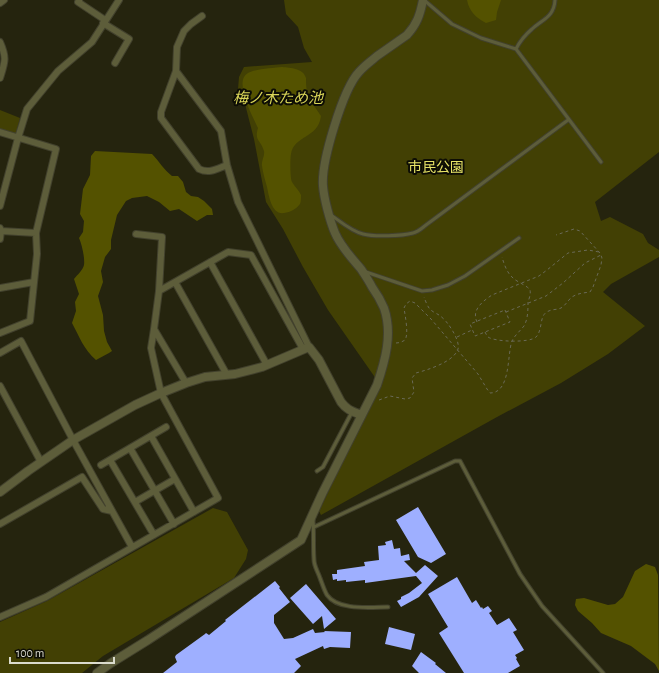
<svg xmlns="http://www.w3.org/2000/svg" width="659" height="673" font-family="'Alegreya Sans','Noto Sans JP',sans-serif">
<style>
.green{fill:#424004}
.water{fill:#545200}
.building{fill:#9eafff}
.lines{fill:none;stroke-linecap:round;stroke-linejoin:round}
.service-casing{stroke:#42412d;stroke-width:5}
.minor-casing{stroke:#42412d;stroke-width:8}
.tertiary-casing{stroke:#42412d;stroke-width:10}
.path{stroke:#6a6a57;stroke-width:1;stroke-dasharray:3 3;stroke-linecap:butt}
.service{stroke:#5d5d3a;stroke-width:3}
.minor{stroke:#5d5d3a;stroke-width:6}
.tertiary{stroke:#5d5d3a;stroke-width:8}
.labels{text-anchor:middle;dominant-baseline:central;stroke-width:4;stroke-linejoin:round;paint-order:stroke}
.park-label{font-size:14px;fill:#e6e266;stroke:#0d0d05}
.water-label{font-size:15px;font-style:italic;fill:#d9d558;stroke:#0d0d05}
</style>
<rect width="100%" height="100%" fill="#25240e"/>
<!-- green -->
<path class="green" d="M 284,0 L 659,0 L 659,152 L 595,202 L 601,221 L 610,217 L 643,234 L 648,243 L 659,250 L 659,257 L 611,284 L 603,292 L 645,326 L 608,354 L 561,383 L 497,417 L 321,515 L 319,511 L 365,416 L 381,386 L 328,310 L 303,267 L 283,229 L 266,202 L 254,139 L 245,104 L 238,89 L 239,77 L 244,67 L 312,62 L 304,48 L 298,27 L 286,14 Z
M 0,110 L 20,118 L 16,133 L 13,134 L 0,129 Z
M 213,508 L 227,512 L 248,550 L 246,559 L 234,578 L 103,656 L 82,673 L 0,673 L 0,622 L 47,601 Z"/>
<!-- water -->
<path class="water" d="M 467,0 L 501,0 L 497,12 L 496,20 L 486,23 C 476,18 469,11 467,0 Z
M 282,67 C 291,68 303,68 306,78 C 306,82 306,87 307,91 C 309,100 316,108 321,116 C 318,139 294,135 291,154 C 290,158 290,178 292,182 C 294,186 299,190 301,195 C 301,197 301,202 300,204 C 296,209 291,212 284,213 C 272,215 269,197 267,187 C 265,180 263,173 262,166 C 261,161 265,156 264,151 C 261,140 254,141 258,128 C 253,117 233,81 248,73 C 255,69 274,68 282,67 Z
M 95,151 L 152,154 C 159,161 164,170 172,176 L 178,176 L 183,182 L 186,192 L 191,196 L 198,197 L 204,201 L 212,209 L 213,215 L 207,215 L 197,221 L 179,209 L 170,211 L 159,202 L 147,196 L 132,198 L 126,201 L 117,215 L 111,240 L 111,249 L 105,257 L 101,271 L 103,282 L 98,296 L 103,315 L 104,331 L 107,342 L 112,351 L 109,353 L 96,360 C 84,350 79,336 72,323 L 76,311 L 75,302 L 79,294 L 74,279 C 77,275 83,270 84,265 C 85,258 82,245 79,238 L 83,232 L 84,221 L 80,214 L 83,189 L 90,175 L 91,156 Z
M 646,564 L 655,567 L 658,575 L 659,671 L 655,664 L 631,646 L 601,633 L 592,623 L 578,611 L 575,605 L 576,599 L 584,598 L 608,605 L 615,604 L 623,597 L 635,571 Z"/>
<!-- building -->
<path class="building" d="M 418,507 L 446,554 L 431,563 L 418,557 L 396,520 Z
M 392,540 L 394,549 L 400,548 L 401,556 L 409,554 L 410,560 L 404,561 L 416,573 L 425,565 L 438,576 L 419,597 L 401,607 L 397,601 L 401,599 L 401,597 L 409,593 L 422,583 L 416,576 L 365,583 L 365,580 L 346,582 L 346,580 L 337,581 L 337,579 L 333,580 L 332,574 L 337,574 L 337,570 L 365,566 L 364,562 L 379,560 L 378,546 L 386,545 L 385,542 Z
M 457,577 L 472,603 L 476,600 L 481,608 L 482,607 L 483,609 L 488,606 L 492,611 L 489,613 L 497,625 L 509,618 L 517,630 L 513,632 L 524,650 L 515,655 L 517,658 L 516,659 L 520,666 L 508,673 L 464,673 L 439,633 L 448,627 L 428,594 Z
M 275,581 L 280,587 L 279,588 L 290,602 L 274,615 L 274,623 L 284,639 L 293,638 L 313,629 L 315,633 L 325,632 L 324,631 L 351,632 L 350,648 L 330,647 L 324,649 L 323,646 L 295,659 L 301,666 L 294,673 L 163,673 L 177,662 L 175,657 L 176,655 L 205,634 L 206,633 L 209,635 L 226,621 L 225,620 Z
M 306,584 L 336,619 L 324,629 L 322,616 L 313,624 L 290,598 Z
M 389,627 L 415,634 L 411,650 L 385,644 Z
M 421,652 L 436,663 L 435,664 L 446,673 L 419,673 L 412,666 Z"/>
<g class="lines">
<defs>
<path id="service" d="M 424,0 L 452,24 L 481,38 L 516,49 L 601,162
M 516,49 C 520,41 525,35 532,29 C 543,19 554,17 555,0
M 331,215 C 341,222 351,231 363,234 C 374,237 402,236 413,233 C 418,232 422,228 426,225 L 568,120
M 366,272 L 422,291 L 432,290 L 448,285 L 465,276 L 519,238
M 317,471 L 323,467 L 352,412
M 313,520 C 314,533 313,547 314,560 C 314,566 318,572 320,578 C 322,583 324,590 327,595 C 338,611 371,607 388,607
M 314,527 L 455,461 L 460,461 L 520,574 L 542,606 L 603,673"/>
<path id="minor" d="M 79,0 L 78,2 L 105,20
M 0,3 L 4,0
M 202,16 L 191,24 L 184,31 L 177,47 L 176,71 L 221,131 L 227,165 L 238,202 L 309,347
M 103,23 L 129,39 L 115,63
M 0,42 C 7,58 5,62 0,78
M 176,71 L 161,112 L 161,118 L 199,169 C 209,174 217,169 227,165
M 0,132 L 56,149 L 36,233 L 37,254 L 30,321 L 0,333
M 0,206 L 18,138 L 27,109 L 58,71 L 92,42 L 119,0
M 0,228 L 1,231 L 0,239
M 1,231 L 36,233
M 136,234 L 162,237 L 159,291
M 210,262 L 267,365
M 175,282 L 227,375
M 0,288 L 34,282
M 0,353 L 21,341 L 73,440 L 132,547
M 186,383 L 154,329 L 159,291 L 228,252 L 251,255 L 303,349
M 0,386 L 41,462
M 151,436 L 194,512
M 130,448 L 174,524
M 110,460 L 154,535
M 101,465 L 166,427
M 135,502 L 175,479
M 0,524 L 82,477 L 103,509 L 112,511
M 0,617 L 46,597 L 218,498 L 161,393 L 151,348 L 154,329"/>
<path id="tertiary" d="M 0,492 L 28,471 L 73,440 L 135,405 L 161,393 L 186,383 L 205,377 L 235,374 L 262,367 L 309,347 L 319,360 L 341,402 C 347,410 352,411 361,415
M 97,673 L 111,663 L 148,640 L 301,540 L 322,494 L 377,385 C 385,361 393,334 384,308 C 381,301 377,294 372,287 C 369,281 365,275 361,269 C 351,257 341,247 335,233 C 330,221 324,199 323,186 C 321,162 343,89 359,72 C 364,66 371,61 377,56 C 387,49 397,42 407,35 C 417,24 420,15 423,0"/>
</defs>
<!-- service casing -->
<use href="#service" class="service-casing"/>
<!-- minor casing -->
<use href="#minor" class="minor-casing"/>
<!-- tertiary casing -->
<use href="#tertiary" class="tertiary-casing"/>
<!-- path -->
<path class="path" d="M 505,310 L 510,322 L 475,336 L 470,324 Z
M 506,312 L 546,296 L 563,283 L 585,263 L 601,255
M 477,322 C 471,310 483,301 492,295 L 539,276 L 547,270 L 568,253 L 588,250 L 599,252
M 485,332 C 486,334 487,336 488,337 C 495,342 530,343 536,337 C 543,330 539,316 547,312 C 551,309 557,310 561,308 C 566,305 568,300 572,297 C 578,293 584,293 590,292 L 593,287 L 601,265 L 602,258 L 600,253 L 580,231 L 574,229 L 556,235
M 457,337 L 472,330
M 396,343 C 399,343 402,342 405,340 C 409,334 405,315 404,308 L 406,304 L 410,301 L 415,303 L 431,319 L 478,374 L 487,389 L 490,393 C 511,393 507,354 512,341 C 515,335 520,331 524,326 C 528,319 528,310 528,302 C 529,299 531,294 530,290 C 528,286 517,282 513,278 C 507,273 504,264 502,257
M 379,400 L 390,396 L 405,399 L 410,398 L 414,392 L 412,378 L 416,373 C 427,370 454,362 458,349 C 460,342 452,329 448,324 C 446,321 442,317 439,315 C 436,313 432,312 429,308 C 427,305 425,300 424,297"/>
<!-- service -->
<use href="#service" class="service"/>
<!-- minor -->
<use href="#minor" class="minor"/>
<!-- tertiary -->
<use href="#tertiary" class="tertiary"/>
</g>
<g class="labels">
<!-- park labels -->
<g class="park-label">
<text x="436" y="168">市民公園</text>
</g>
<!-- water labels -->
<g class="water-label">
<text x="278" y="98">梅ノ木ため池</text>
</g>
</g>
<!-- scale -->
<path d="M10 657v6h104v-6" fill="none" stroke="#dbdbcd" stroke-width="2"/>
<text x="16" y="657" font-size="12" fill="#dbdbcd" stroke="#0d0d05" stroke-width="3" paint-order="stroke">100 m</text>
</svg>
